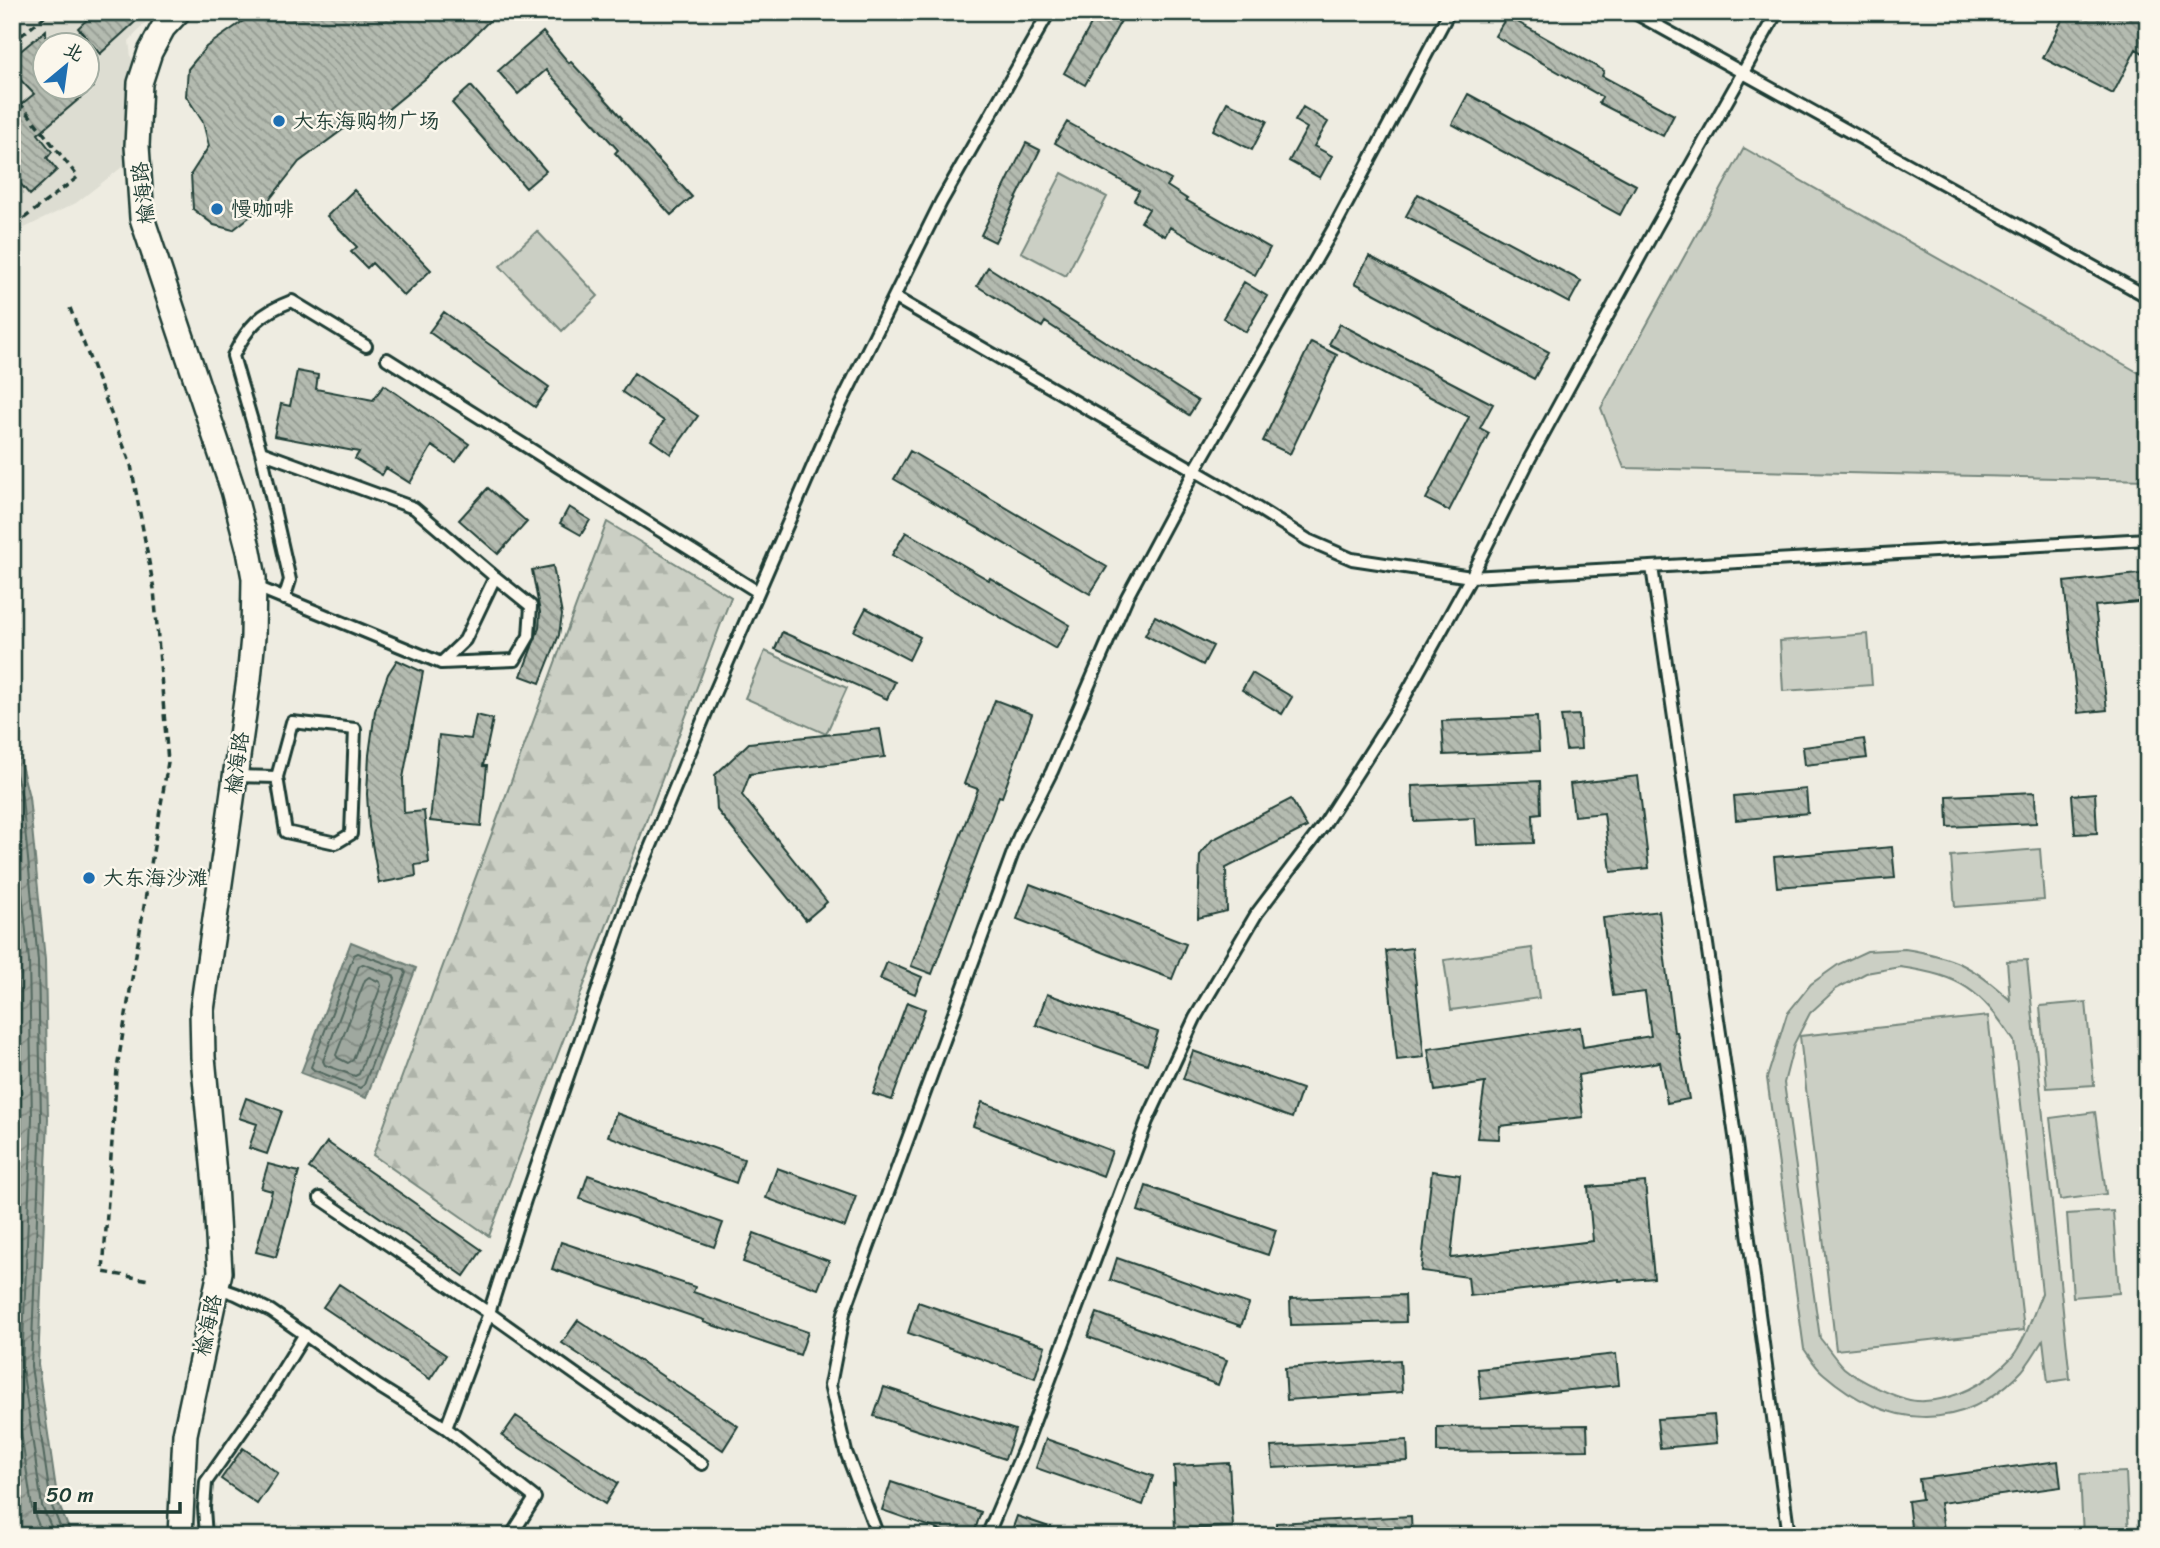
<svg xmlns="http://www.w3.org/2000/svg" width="2160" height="1548" font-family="Sriracha,'LXGW WenKai TC',sans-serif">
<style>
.built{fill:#ddddd2;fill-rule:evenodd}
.forest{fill:url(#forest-firs);stroke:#75867c;stroke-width:2}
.park{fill:#cbcfc4;stroke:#75867c;stroke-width:2;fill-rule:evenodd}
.water{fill:url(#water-waves);stroke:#6c7d74;stroke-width:2}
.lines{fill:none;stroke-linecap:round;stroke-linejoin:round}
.shore{stroke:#52685f;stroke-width:2}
.building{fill:url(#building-back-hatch);stroke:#1f3d34;stroke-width:2}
.service-casing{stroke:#1f3d34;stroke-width:16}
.minor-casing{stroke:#1f3d34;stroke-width:28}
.path{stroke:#1f3d34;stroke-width:3.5;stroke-dasharray:7 5;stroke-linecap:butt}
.service{stroke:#fbf7ec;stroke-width:10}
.minor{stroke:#fbf7ec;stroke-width:23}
.poi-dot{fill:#1f6fb2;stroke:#fbf7ec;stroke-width:2.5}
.labels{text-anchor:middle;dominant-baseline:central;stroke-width:5;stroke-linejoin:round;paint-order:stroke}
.poi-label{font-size:21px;fill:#1f3d34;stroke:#fbf7ec;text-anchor:start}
.street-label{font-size:21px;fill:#1f3d34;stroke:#fbf7ec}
</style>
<defs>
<pattern id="forest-firs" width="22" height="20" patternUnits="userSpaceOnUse" patternTransform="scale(1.75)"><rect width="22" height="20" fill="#cbcfc4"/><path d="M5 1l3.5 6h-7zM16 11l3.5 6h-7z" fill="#aeb3a9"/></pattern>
<pattern id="water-waves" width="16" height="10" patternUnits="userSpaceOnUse" patternTransform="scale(1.75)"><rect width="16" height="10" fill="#9fa89f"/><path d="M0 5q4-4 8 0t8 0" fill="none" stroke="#818a82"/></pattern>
<pattern id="building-back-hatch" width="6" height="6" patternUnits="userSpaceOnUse" patternTransform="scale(1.75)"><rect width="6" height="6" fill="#b4bbb0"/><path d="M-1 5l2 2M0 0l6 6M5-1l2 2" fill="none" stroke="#929990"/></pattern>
</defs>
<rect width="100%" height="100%" fill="#eeece1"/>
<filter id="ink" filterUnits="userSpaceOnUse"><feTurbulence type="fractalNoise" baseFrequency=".0143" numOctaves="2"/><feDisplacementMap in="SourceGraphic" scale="14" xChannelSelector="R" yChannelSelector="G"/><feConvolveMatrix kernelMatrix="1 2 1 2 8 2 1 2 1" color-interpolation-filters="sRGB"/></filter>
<g filter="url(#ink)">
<!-- built -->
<path class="built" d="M 12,12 L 155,12 L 129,41 L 131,57 L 138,73 L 126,164 L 76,203 L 12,234 ZM 46,46 L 88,46 L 88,88 L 46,88 Z"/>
<!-- forest -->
<path class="forest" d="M 607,522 L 731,597 L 489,1236 L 373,1155 Z"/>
<!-- park -->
<path class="park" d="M 1744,148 L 2148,378 L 2148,480 L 1624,468 L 1601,408 Z
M 1062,173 L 1107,197 L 1066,276 L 1021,252 Z
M 537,231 L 598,296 L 562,331 L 500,266 Z
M 1868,634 L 1872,685 L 1783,691 L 1780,641 Z
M 765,651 L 847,688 L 826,734 L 745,698 Z
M 2040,849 L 2044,900 L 1955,907 L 1951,856 Z
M 1532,948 L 1539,998 L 1451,1010 L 1444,960 Z
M 1905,949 C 1955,957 1973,966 2010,1000 L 2007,961 L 2027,960 L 2070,1379 L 2048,1382 L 2043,1340 C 2035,1352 2028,1366 2018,1375 C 1958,1435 1885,1427 1824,1374 C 1816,1368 1810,1357 1804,1349 L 1767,1078 L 1787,1014 L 1811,984 L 1839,964 L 1867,951 ZM 1900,967 C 1961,976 1980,989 2014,1041 L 2042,1293 C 2034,1312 2025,1341 2012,1357 C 1989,1382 1952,1403 1917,1401 C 1899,1400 1858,1380 1844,1368 C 1835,1359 1828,1348 1820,1338 L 1784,1083 L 1794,1044 L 1810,1013 L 1836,989 L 1866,973 Z
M 2086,1002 L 2094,1085 L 2047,1088 L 2040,1006 Z
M 1988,1016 L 2024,1330 L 1836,1350 L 1800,1036 Z
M 2095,1112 L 2106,1194 L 2060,1200 L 2050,1118 Z
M 2113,1211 L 2119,1293 L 2073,1297 L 2067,1214 Z
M 2126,1472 L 2129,1536 L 2083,1536 L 2080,1474 Z"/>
<!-- water -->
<path class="water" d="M 12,729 L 29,797 L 45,960 L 48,1119 L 38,1365 L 58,1503 L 72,1536 L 12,1536 Z
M 351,942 L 416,968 L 366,1098 L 301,1073 Z"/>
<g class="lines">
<!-- shore -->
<path class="shore" d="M 12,758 L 22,798 L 38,961 L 41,1119 L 31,1366 L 51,1504 L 64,1536
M 12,793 L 29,961 L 32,1118 L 22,1367 L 42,1506 L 55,1536
M 12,894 C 27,1048 19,1201 12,1355
M 358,953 L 404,970 L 406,973 L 364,1085 L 360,1088 L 314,1070 L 311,1067 L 354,955 Z
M 363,964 L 393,975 L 395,979 L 359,1074 L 355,1076 L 325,1065 L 323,1061 L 359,966 Z
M 369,977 L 380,982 L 381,986 L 353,1060 L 348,1063 L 338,1058 L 336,1055 L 365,980 Z
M 12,1370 L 32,1508 L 43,1536"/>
</g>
<!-- building -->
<path class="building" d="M 95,12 L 146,12 L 100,54 L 78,28 Z
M 256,12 L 498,12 L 460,50 L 369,125 L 356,120 L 299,162 L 266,204 L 233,230 L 214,225 L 193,209 L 191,174 L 209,146 L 203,122 L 186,96 L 188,69 L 206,47 Z
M 1098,12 L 1126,12 L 1085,85 L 1064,73 Z
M 2066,12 L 2136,12 L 2148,18 L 2148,56 L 2136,49 L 2113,94 L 2043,58 Z
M 1507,16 L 1604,71 L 1602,76 L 1674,115 L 1663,136 L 1599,103 L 1602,97 L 1495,36 Z
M 46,30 L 46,88 L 92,88 L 38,134 L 52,152 L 47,158 L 57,170 L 30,195 L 12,174 L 12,112 L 34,94 L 12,71 L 12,58 Z
M 543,32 L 569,63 L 571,62 L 610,104 L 622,118 L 621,119 L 692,197 L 671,215 L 615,153 L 618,150 L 546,70 L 518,94 L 498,71 Z
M 471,86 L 546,171 L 526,188 L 452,103 Z
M 1468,94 L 1636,185 L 1620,215 L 1452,124 Z
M 1227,102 L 1267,121 L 1252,150 L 1213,130 Z
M 1303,107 L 1328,122 L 1314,146 L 1332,156 L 1320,178 L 1289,161 L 1307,128 L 1295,121 Z
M 1067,122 L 1171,180 L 1167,186 L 1187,199 L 1186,200 L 1270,248 L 1255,275 L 1170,227 L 1165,236 L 1141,222 L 1149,209 L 1134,200 L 1139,191 L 1055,143 Z
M 1026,143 L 1040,150 L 995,242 L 981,235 Z
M 354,190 L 431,270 L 404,296 L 372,263 L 367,268 L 351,252 L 357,247 L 327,216 Z
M 1418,194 L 1581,281 L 1569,303 L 1406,216 Z
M 1369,256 L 1549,352 L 1534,379 L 1355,283 Z
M 988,267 L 1198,401 L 1189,415 L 1045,322 L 1042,327 L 977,286 Z
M 1244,282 L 1267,296 L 1246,332 L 1223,318 Z
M 444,312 L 549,387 L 535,407 L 429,332 Z
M 1340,324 L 1493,404 L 1480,428 L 1489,433 L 1449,511 L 1426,499 L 1469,417 L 1329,344 Z
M 1311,342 L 1337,355 L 1290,454 L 1263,441 Z
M 297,371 L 318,375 L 316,389 L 373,400 L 384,385 L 469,444 L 456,462 L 432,446 L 410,483 L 386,468 L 382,475 L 355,459 L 359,452 L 274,436 L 281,404 L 290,406 Z
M 634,373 L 698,416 L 671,454 L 651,440 L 664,421 L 622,392 Z
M 910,451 L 1107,567 L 1090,594 L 894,479 Z
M 488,488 L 527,522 L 498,554 L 459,520 Z
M 569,507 L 590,520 L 581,535 L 560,523 Z
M 906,532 L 989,580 L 990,578 L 1070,625 L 1056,649 L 892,555 Z
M 553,566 L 562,615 L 559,635 L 540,683 L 521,676 L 539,628 L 540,612 L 532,570 Z
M 2148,573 L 2148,601 L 2095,606 L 2107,710 L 2078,713 L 2064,582 Z
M 866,608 L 920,637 L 909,660 L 854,631 Z
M 1155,616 L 1213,646 L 1203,665 L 1145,635 Z
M 782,632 L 895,682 L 887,699 L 775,649 Z
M 397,660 L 423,672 L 403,778 L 404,813 L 424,811 L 429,863 L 415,865 L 416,876 L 379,883 L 369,827 L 367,794 L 369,755 L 375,711 L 388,674 Z
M 1252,673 L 1292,697 L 1282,714 L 1242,690 Z
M 995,700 L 1032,714 L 1002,797 L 999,796 L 932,974 L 911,966 L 978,789 L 964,784 Z
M 476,715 L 493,719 L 483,766 L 487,766 L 481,826 L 430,821 L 439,735 L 471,739 Z
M 1579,715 L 1581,749 L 1566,750 L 1561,716 Z
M 1537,717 L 1539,751 L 1444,755 L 1442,721 Z
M 880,729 L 885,757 L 750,774 L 742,795 L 827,902 L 806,920 L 717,810 L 715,775 L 749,743 Z
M 1864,739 L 1867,758 L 1805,765 L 1803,747 Z
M 1638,776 L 1649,868 L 1611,872 L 1604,813 L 1574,816 L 1570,784 Z
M 1540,781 L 1541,813 L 1533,814 L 1534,843 L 1477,845 L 1475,818 L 1414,821 L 1412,786 Z
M 1806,789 L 1808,813 L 1736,820 L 1734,796 Z
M 2035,792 L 2036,823 L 1948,827 L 1947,796 Z
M 2095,793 L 2097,833 L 2075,834 L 2072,795 Z
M 1291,799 L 1307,827 L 1226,868 L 1227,911 L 1198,918 L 1200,855 L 1212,840 Z
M 1892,847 L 1895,878 L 1777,887 L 1774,857 Z
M 1030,884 L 1186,944 L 1172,979 L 1017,919 Z
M 1659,911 L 1674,1032 L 1677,1032 L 1689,1099 L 1667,1103 L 1660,1062 L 1578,1075 L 1583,1117 L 1500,1126 L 1499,1139 L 1477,1138 L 1485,1083 L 1435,1091 L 1428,1049 L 1580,1027 L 1583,1047 L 1651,1036 L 1645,992 L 1613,996 L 1603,918 Z
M 1412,948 L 1424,1057 L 1397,1060 L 1386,951 Z
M 887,962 L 922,977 L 915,994 L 880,979 Z
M 1047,994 L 1158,1032 L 1147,1064 L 1036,1025 Z
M 907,1002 L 925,1009 L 892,1100 L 873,1094 Z
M 1193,1051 L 1302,1089 L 1292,1118 L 1183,1079 Z
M 246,1098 L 282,1111 L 267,1154 L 249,1148 L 257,1124 L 239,1118 Z
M 982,1102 L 1112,1151 L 1103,1176 L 973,1126 Z
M 616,1113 L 744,1159 L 736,1183 L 608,1136 Z
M 327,1142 L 482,1250 L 464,1276 L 309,1168 Z
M 268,1164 L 299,1172 L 276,1257 L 256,1252 L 272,1191 L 261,1188 Z
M 777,1168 L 856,1196 L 845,1227 L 766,1198 Z
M 1432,1171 L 1460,1175 L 1451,1258 L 1593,1241 L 1588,1187 L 1645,1182 L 1654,1278 L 1619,1281 L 1619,1279 L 1470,1296 L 1468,1277 L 1421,1271 Z
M 588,1175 L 723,1223 L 714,1247 L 580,1199 Z
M 1146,1186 L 1276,1230 L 1268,1255 L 1138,1211 Z
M 754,1233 L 829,1261 L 818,1289 L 743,1262 Z
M 561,1242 L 695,1287 L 693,1292 L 808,1332 L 800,1355 L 703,1322 L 704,1320 L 552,1269 Z
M 1117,1258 L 1249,1304 L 1241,1326 L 1110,1280 Z
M 339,1284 L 446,1355 L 430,1379 L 323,1307 Z
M 1405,1295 L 1406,1322 L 1291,1325 L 1290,1299 Z
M 918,1302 L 1045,1346 L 1035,1378 L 908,1333 Z
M 1097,1313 L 1227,1360 L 1218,1385 L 1088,1337 Z
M 578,1320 L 738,1426 L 723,1450 L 562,1343 Z
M 1616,1354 L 1619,1385 L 1481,1399 L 1478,1369 Z
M 1400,1360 L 1402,1392 L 1287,1400 L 1285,1368 Z
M 884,1387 L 1015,1430 L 1005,1459 L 874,1416 Z
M 1714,1415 L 1717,1443 L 1660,1448 L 1657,1419 Z
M 516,1416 L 618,1483 L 605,1504 L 502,1436 Z
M 1587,1425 L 1588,1450 L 1437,1452 L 1437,1427 Z
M 1046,1439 L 1153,1476 L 1143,1505 L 1036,1468 Z
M 1407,1440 L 1408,1461 L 1273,1468 L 1271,1447 Z
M 243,1448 L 278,1473 L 257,1504 L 221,1479 Z
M 2058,1461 L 2061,1487 L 1940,1503 L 1945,1536 L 1912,1536 L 1908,1501 L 1922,1499 L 1919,1479 Z
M 1229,1463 L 1233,1527 L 1175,1529 L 1173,1483 L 1175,1484 L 1174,1466 Z
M 891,1482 L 981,1512 L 973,1536 L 957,1536 L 882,1510 Z
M 1017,1516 L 1067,1533 L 1067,1536 L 1010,1536 Z
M 1411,1516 L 1412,1536 L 1276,1536 L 1276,1523 Z"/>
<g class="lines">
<defs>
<path id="service" d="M 1633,12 L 2148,297
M 894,297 L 1225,488 L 1308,540 L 1352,559 L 1471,577 L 1530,458 L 1655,229 L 1777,12
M 387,359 L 758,592
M 1652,567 L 1736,1143 L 1789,1536
M 254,586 L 441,663 L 465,640 L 495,577 L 414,508 L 261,452
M 284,599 L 290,580 L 261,452 L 233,356 C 248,326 260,313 292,301 L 366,346
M 441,663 L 515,660 L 529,636 L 531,606 L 495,577
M 235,776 L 277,777 L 286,832 L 336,843 L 351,834 L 355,729 L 292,722 L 277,777
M 320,1198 L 489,1313 L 702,1464
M 216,1287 L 236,1294 L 271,1311 L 378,1386 L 446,1428 L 535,1498 L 511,1536
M 446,1428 L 489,1313 L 525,1200 L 631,894 L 708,708 L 831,424 L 941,202 L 1049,12
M 206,1536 L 204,1508 L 206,1482 L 266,1397 L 305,1334
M 878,1536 L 846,1452 L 830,1385 L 844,1313 L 1019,836 L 1052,771 L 1127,597 L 1195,470 L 1335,226 L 1449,12
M 987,1536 L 1025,1446 L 1147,1121 L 1195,1018 L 1257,913 L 1323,826 L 1399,707 L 1471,577 L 2148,539"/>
<path id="minor" d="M 178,12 L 163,28 L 150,52 L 140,83 L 137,146 L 142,218 L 233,490 L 249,551 L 254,578 L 253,637 L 249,679 L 202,1010 L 203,1057 L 215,1185 L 220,1272 L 185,1434 L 180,1536"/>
</defs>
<!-- service casing -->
<use href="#service" class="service-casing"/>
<!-- minor casing -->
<use href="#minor" class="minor-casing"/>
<!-- path -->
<path class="path" d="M 12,43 L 50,12
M 12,93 L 78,177 L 14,226
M 12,223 L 17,229
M 70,308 L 131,465 L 154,589 L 168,762 L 117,1069 L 103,1272 L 150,1280"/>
<!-- service -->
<use href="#service" class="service"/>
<!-- minor -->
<use href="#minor" class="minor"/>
</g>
</g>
<!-- markers -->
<g class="poi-dot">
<circle cx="279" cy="121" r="7"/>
<circle cx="217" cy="209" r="7"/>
<circle cx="89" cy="878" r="7"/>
</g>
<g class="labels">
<!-- poi labels -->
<g class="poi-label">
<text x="293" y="121">大东海购物广场</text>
<text x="231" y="209">慢咖啡</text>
<text x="103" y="878">大东海沙滩</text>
</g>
<!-- street labels -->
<g class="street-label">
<text transform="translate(143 193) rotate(-97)">榆海路</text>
<text transform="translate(237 763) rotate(-82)">榆海路</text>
<text transform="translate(208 1325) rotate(-78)">榆海路</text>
</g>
</g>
<!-- margin -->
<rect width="2160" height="1548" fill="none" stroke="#fbf7ec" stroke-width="42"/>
<rect x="21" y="21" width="2118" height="1506" fill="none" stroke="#1f3d34" stroke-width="2.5" filter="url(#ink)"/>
<!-- north arrow -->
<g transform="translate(66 66) rotate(29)"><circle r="33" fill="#fbf7ec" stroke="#a3ada2" stroke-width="2"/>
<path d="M0-5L12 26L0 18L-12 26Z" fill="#1f6fb2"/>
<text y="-10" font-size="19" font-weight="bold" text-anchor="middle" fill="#1f3d34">北</text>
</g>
<!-- scale -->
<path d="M35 1502v10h145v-10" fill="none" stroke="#1f3d34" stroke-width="3.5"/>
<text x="46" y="1502" font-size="21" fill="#1f3d34" stroke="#fbf7ec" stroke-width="5" paint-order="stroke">50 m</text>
</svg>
